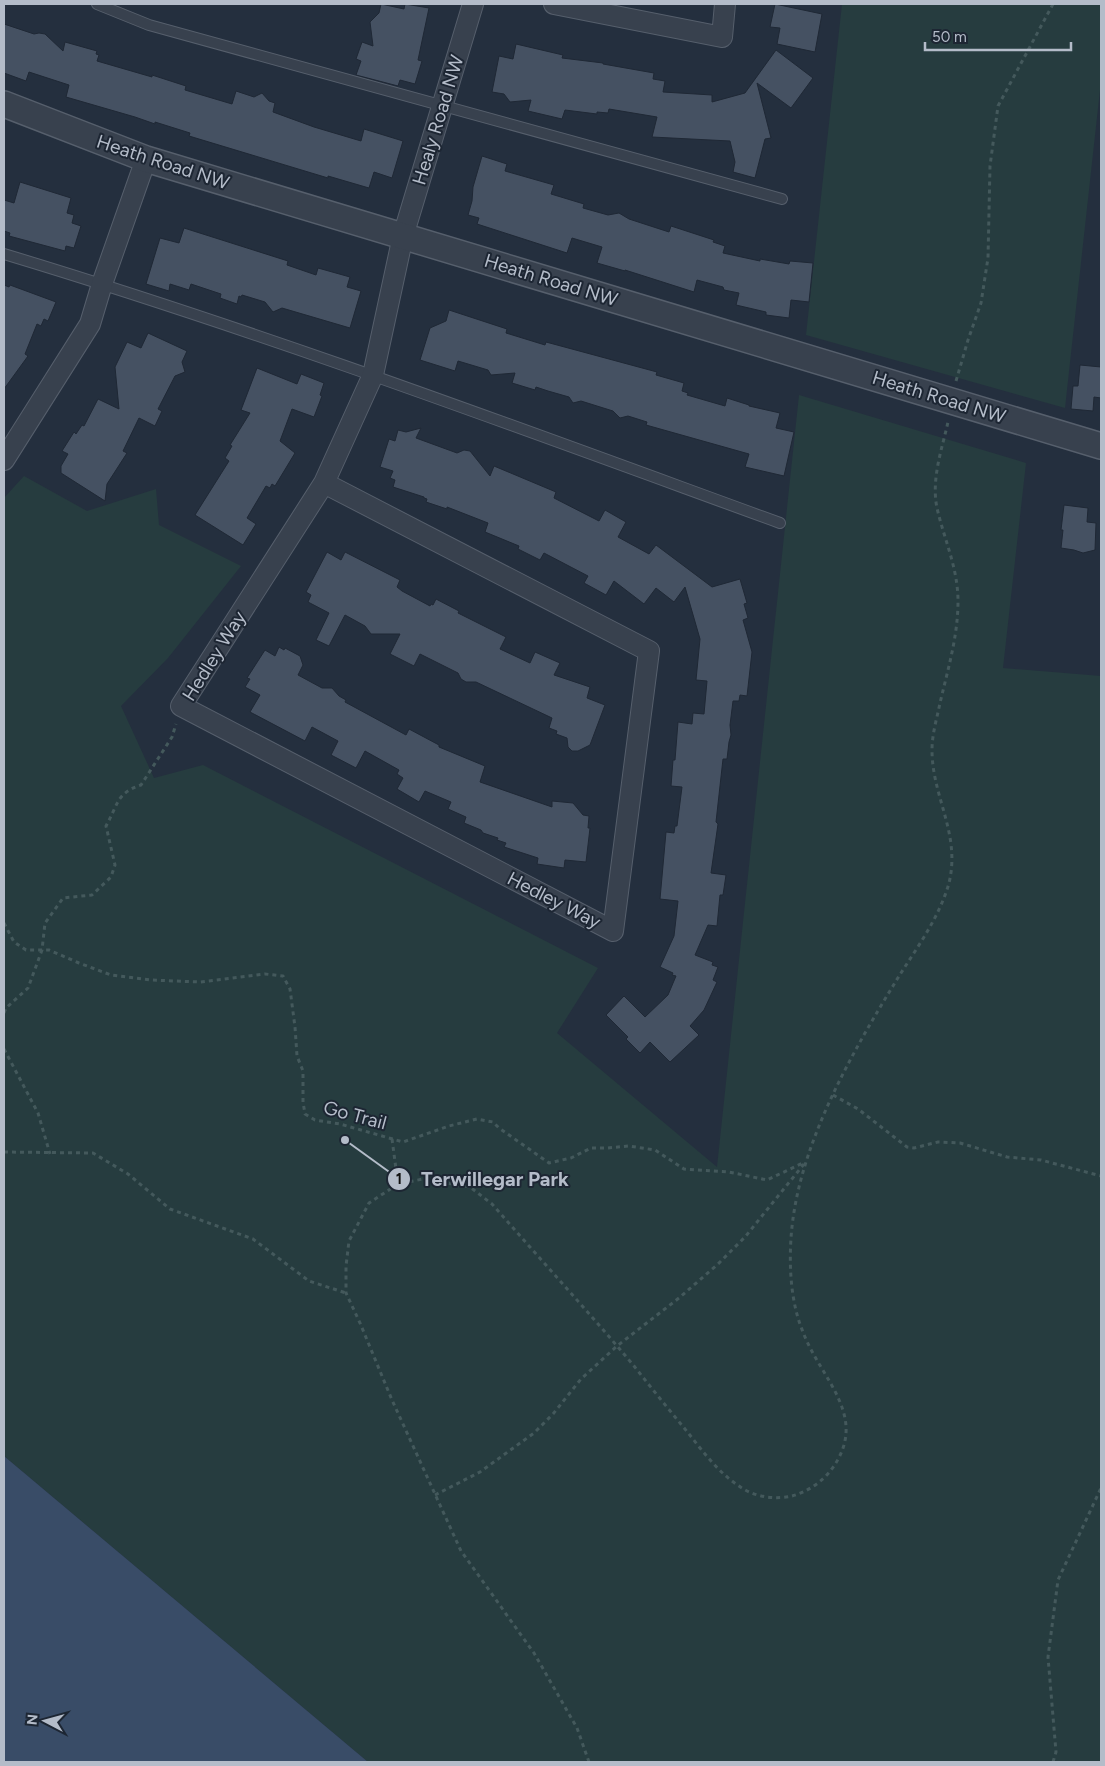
<svg xmlns="http://www.w3.org/2000/svg" width="1105" height="1766" font-family="Figtree,sans-serif">
<style>
.green{fill:#263c3f}
.water{fill:#394c67}
.building{fill:#455162;stroke:#1f2835}
.lines{fill:none;stroke-linecap:round;stroke-linejoin:round}
.service-casing{stroke:#565f6c;stroke-width:12}
.minor-casing{stroke:#565f6c;stroke-width:22}
.tertiary-casing{stroke:#565f6c;stroke-width:28}
.path{stroke:#44595c;stroke-width:3;stroke-dasharray:4 4;stroke-linecap:butt}
.service{stroke:#38414e;stroke-width:10}
.minor{stroke:#38414e;stroke-width:20}
.tertiary{stroke:#38414e;stroke-width:25}
.labels{text-anchor:middle;dominant-baseline:central;stroke-width:4;stroke-linejoin:round;paint-order:stroke}
.street-label{font-size:19px;fill:#b4bcc9;stroke:#1d2633}
.leader{fill:none;stroke:#b4bcc9;stroke-width:2}
.callout-dot{fill:#b4bcc9;stroke:#1d2633;stroke-width:2}
.mark-label{font-size:15px;text-anchor:middle;font-weight:bold;fill:#111}
.callout-label{font-size:20px;text-anchor:middle;font-weight:bold;fill:#b4bcc9;stroke:#1d2633;stroke-width:4;stroke-linejoin:round;paint-order:stroke}
</style>
<rect width="100%" height="100%" fill="#242f3e"/>
<!-- green -->
<path class="green" d="M 842,4 L 1101,4 L 1101,81 L 1065,408 L 806,335 Z
M 799,395 L 1026,463 L 1003,668 L 1101,676 L 1101,1762 L 368,1762 L 4,1456 L 4,498 L 24,476 L 87,511 L 156,489 L 159,525 L 241,566 L 168,658 L 121,706 L 154,778 L 203,765 L 598,968 L 557,1033 L 717,1167 Z"/>
<!-- water -->
<path class="water" d="M 4,1456 L 368,1762 L 4,1762 Z"/>
<!-- building -->
<path class="building" d="M 381,4 L 404,9 L 405,4 L 429,8 L 418,60 L 422,61 L 415,84 L 400,80 L 398,86 L 356,75 L 361,61 L 356,59 L 362,42 L 373,46 L 370,22 L 379,13 Z
M 775,4 L 822,14 L 815,52 L 777,44 L 780,28 L 770,27 Z
M 4,24 L 34,34 L 39,33 L 45,34 L 63,51 L 65,42 L 97,51 L 96,54 L 99,55 L 97,61 L 152,77 L 152,75 L 186,86 L 185,90 L 232,104 L 236,91 L 254,97 L 262,93 L 269,101 L 275,103 L 273,112 L 314,127 L 361,141 L 364,129 L 403,141 L 392,178 L 374,172 L 369,188 L 328,176 L 328,178 L 189,136 L 190,133 L 155,122 L 155,124 L 135,117 L 66,97 L 69,85 L 29,72 L 26,81 L 4,73 Z
M 516,44 L 563,55 L 562,58 L 603,63 L 603,64 L 654,73 L 653,79 L 665,81 L 663,92 L 712,95 L 712,102 L 745,93 L 776,50 L 813,78 L 791,108 L 757,83 L 771,138 L 765,139 L 755,178 L 733,172 L 735,162 L 730,141 L 652,137 L 657,117 L 609,109 L 608,113 L 597,112 L 597,114 L 565,110 L 562,119 L 528,111 L 531,100 L 510,102 L 504,94 L 492,92 L 499,56 L 513,59 Z
M 482,156 L 507,164 L 505,171 L 554,185 L 551,194 L 584,204 L 583,208 L 608,215 L 619,213 L 629,219 L 669,232 L 671,226 L 714,240 L 713,242 L 725,246 L 723,253 L 760,261 L 760,259 L 789,264 L 790,261 L 813,263 L 809,302 L 791,300 L 789,318 L 766,315 L 766,312 L 736,305 L 739,293 L 724,290 L 723,287 L 697,280 L 694,292 L 625,270 L 625,271 L 597,263 L 602,247 L 572,238 L 567,253 L 477,224 L 479,218 L 468,215 L 472,201 L 473,187 Z
M 20,182 L 71,198 L 67,213 L 74,215 L 72,223 L 81,226 L 74,248 L 66,246 L 65,251 L 9,236 L 10,233 L 4,231 L 4,200 L 14,203 Z
M 184,228 L 288,261 L 287,265 L 316,275 L 318,268 L 350,277 L 347,287 L 361,291 L 350,328 L 282,308 L 273,312 L 265,302 L 242,295 L 241,297 L 239,296 L 237,304 L 220,298 L 221,294 L 191,284 L 189,290 L 170,284 L 169,291 L 146,284 L 160,238 L 179,243 Z
M 4,285 L 9,287 L 10,285 L 56,302 L 48,321 L 44,319 L 41,326 L 37,324 L 25,354 L 28,356 L 4,389 Z
M 449,310 L 507,329 L 506,333 L 545,345 L 546,342 L 657,372 L 656,375 L 684,383 L 682,391 L 688,393 L 687,395 L 725,406 L 727,398 L 749,405 L 749,406 L 780,413 L 776,428 L 794,432 L 784,476 L 745,467 L 749,454 L 646,425 L 647,422 L 628,416 L 620,418 L 613,411 L 581,401 L 573,403 L 569,397 L 548,391 L 536,387 L 535,390 L 512,383 L 515,373 L 491,375 L 488,370 L 458,361 L 455,371 L 420,360 L 430,328 L 446,321 Z
M 148,333 L 187,351 L 182,362 L 185,372 L 175,376 L 158,409 L 162,411 L 155,426 L 139,418 L 123,451 L 127,453 L 107,484 L 105,501 L 61,473 L 61,466 L 68,454 L 62,451 L 74,432 L 76,434 L 82,425 L 84,426 L 98,399 L 119,409 L 115,367 L 127,342 L 141,348 Z
M 1080,365 L 1101,367 L 1101,398 L 1094,397 L 1093,411 L 1071,409 L 1073,386 L 1078,386 Z
M 257,368 L 297,384 L 301,374 L 324,383 L 320,395 L 322,396 L 314,417 L 292,409 L 280,441 L 295,453 L 275,486 L 272,484 L 270,488 L 266,486 L 247,518 L 256,524 L 243,545 L 195,515 L 229,461 L 225,458 L 232,446 L 230,445 L 250,413 L 241,410 Z
M 421,428 L 416,438 L 457,453 L 464,450 L 470,451 L 490,476 L 494,466 L 556,492 L 554,498 L 599,521 L 605,510 L 626,522 L 618,537 L 649,554 L 656,545 L 712,587 L 740,579 L 747,603 L 744,604 L 748,618 L 743,620 L 752,652 L 747,696 L 740,695 L 739,701 L 733,701 L 730,725 L 731,735 L 729,742 L 727,759 L 723,759 L 716,822 L 718,824 L 711,873 L 726,875 L 723,895 L 720,895 L 717,926 L 708,925 L 695,955 L 713,962 L 712,965 L 718,967 L 713,980 L 717,982 L 704,1010 L 690,1026 L 699,1035 L 670,1062 L 650,1042 L 640,1053 L 626,1039 L 628,1037 L 606,1015 L 624,996 L 645,1017 L 668,995 L 676,976 L 672,975 L 673,973 L 660,967 L 674,936 L 678,901 L 660,899 L 666,832 L 674,833 L 675,826 L 677,826 L 682,787 L 671,786 L 673,760 L 675,760 L 678,722 L 692,724 L 693,713 L 704,714 L 707,681 L 696,680 L 700,639 L 685,587 L 674,602 L 656,588 L 644,604 L 614,581 L 606,595 L 584,583 L 588,576 L 544,553 L 540,560 L 518,549 L 519,546 L 485,532 L 488,523 L 447,507 L 447,509 L 426,502 L 427,499 L 424,498 L 424,497 L 393,487 L 395,480 L 390,478 L 393,471 L 380,467 L 389,439 L 395,441 L 398,430 L 406,432 Z
M 1064,505 L 1088,508 L 1087,522 L 1096,523 L 1095,550 L 1083,553 L 1074,550 L 1061,548 L 1063,530 L 1061,530 Z
M 327,552 L 341,560 L 345,552 L 400,580 L 397,587 L 402,591 L 430,606 L 431,604 L 433,605 L 436,599 L 459,611 L 458,613 L 506,637 L 500,649 L 530,663 L 535,652 L 560,663 L 554,675 L 590,687 L 587,698 L 605,705 L 590,745 L 578,751 L 572,751 L 568,747 L 567,738 L 556,734 L 557,731 L 549,728 L 552,718 L 476,682 L 466,682 L 461,679 L 458,673 L 420,654 L 414,666 L 390,654 L 400,634 L 371,634 L 365,626 L 345,615 L 329,646 L 316,640 L 329,613 L 308,602 L 311,595 L 306,592 Z
M 279,647 L 284,650 L 285,648 L 300,656 L 303,665 L 298,675 L 322,688 L 332,688 L 339,696 L 346,700 L 345,702 L 406,735 L 409,729 L 439,745 L 439,747 L 485,766 L 480,782 L 552,807 L 552,801 L 573,803 L 583,815 L 589,816 L 588,828 L 590,828 L 586,862 L 565,860 L 564,868 L 537,864 L 538,858 L 504,847 L 506,843 L 497,840 L 498,838 L 483,833 L 481,830 L 464,823 L 466,817 L 448,809 L 451,802 L 425,791 L 419,802 L 397,789 L 403,778 L 397,774 L 399,770 L 365,751 L 356,768 L 331,755 L 338,741 L 312,727 L 305,741 L 250,712 L 260,695 L 245,687 L 250,679 L 247,678 L 265,650 L 275,656 Z"/>
<g class="lines">
<defs>
<path id="service" d="M 97,4 L 149,25 L 782,199
M 4,254 C 266,333 522,429 780,523"/>
<path id="minor" d="M 554,4 L 722,37 L 725,4
M 4,460 L 90,324 L 102,284 L 146,159
M 324,483 L 649,651 L 613,931 L 181,706 L 324,483 L 373,375 L 403,236 L 473,4"/>
<path id="tertiary" d="M 4,104 L 146,159 L 1101,446"/>
</defs>
<!-- service casing -->
<use href="#service" class="service-casing"/>
<!-- minor casing -->
<use href="#minor" class="minor-casing"/>
<!-- tertiary casing -->
<use href="#tertiary" class="tertiary-casing"/>
<!-- path -->
<path class="path" d="M 956,381 L 968,340 L 981,303 L 988,258 L 990,166 L 998,106 L 1053,4
M 4,923 L 14,942 L 26,950 L 49,950 L 79,963 L 111,975 L 151,980 L 200,982 L 265,974 L 283,976 L 290,989 L 295,1027 L 297,1056 L 303,1071 L 303,1102 L 305,1114 L 315,1120 L 340,1124 L 403,1142 L 449,1126 L 477,1119 L 493,1122 L 499,1128 L 549,1163 L 571,1158 L 591,1148 L 607,1148 L 629,1146 L 655,1150 L 684,1169 L 729,1172 L 767,1180 L 805,1162
M 4,1013 L 6,1008 L 28,988 L 42,950 L 45,923 L 63,898 L 92,895 L 111,877 L 115,865 L 106,826 C 118,805 116,793 141,785 L 172,737 L 176,724
M 4,1049 L 38,1113 L 50,1154
M 833,1095 L 858,1109 L 907,1147 L 914,1148 L 938,1142 L 960,1143 L 1007,1157 L 1041,1160 L 1101,1176
M 392,1139 L 398,1184
M 4,1152 L 93,1153 L 128,1174 L 170,1209 L 253,1239 L 309,1281 L 346,1293
M 435,1495 L 480,1472 L 534,1433 L 553,1414 L 581,1379 L 617,1346 L 679,1298 L 718,1264 L 745,1237 L 804,1164
M 589,1762 L 577,1728 L 534,1653 L 461,1551 L 392,1400 L 360,1323 L 346,1293 L 346,1266 L 349,1241 L 369,1203 L 398,1184 L 423,1179 L 470,1187 L 492,1204 C 539,1258 588,1311 634,1366 C 652,1389 671,1412 689,1434 C 704,1453 719,1473 739,1486 C 754,1497 775,1500 792,1496 C 807,1492 822,1482 831,1470 C 871,1417 821,1380 803,1332 C 791,1303 789,1269 791,1238 C 797,1148 850,1056 896,981 C 915,950 939,919 949,883 C 961,834 932,797 932,750 C 932,734 937,718 940,703 C 948,669 958,636 958,601 C 958,568 944,539 937,508 C 931,479 942,449 948,422
M 1053,1762 L 1056,1752 L 1048,1657 L 1058,1580 L 1101,1488"/>
<!-- service -->
<use href="#service" class="service"/>
<!-- minor -->
<use href="#minor" class="minor"/>
<!-- tertiary -->
<use href="#tertiary" class="tertiary"/>
</g>
<g class="labels">
<!-- street labels -->
<g class="street-label">
<text transform="translate(438 120) rotate(-73)">Healy Road NW</text>
<text transform="translate(163 162) rotate(18)">Heath Road NW</text>
<text transform="translate(551 280) rotate(17)">Heath Road NW</text>
<text transform="translate(939 397) rotate(17)">Heath Road NW</text>
<text transform="translate(214 656) rotate(-58)">Hedley Way</text>
<text transform="translate(554 900) rotate(27)">Hedley Way</text>
<text transform="translate(355 1115) rotate(15)">Go Trail</text>
</g>
</g>
<!-- callouts -->
<path class="leader" d="M345 1140L399 1179"/>
<g class="callout-dot">
<circle cx="345" cy="1140" r="5"/>
<circle cx="399" cy="1179" r="12"/>
</g>
<g class="mark-label">
<text x="399" y="1184">1</text>
</g>
<g class="callout-label">
<text x="495" y="1186">Terwillegar Park</text>
</g>
<!-- border -->
<rect width="1105" height="1766" fill="none" stroke="#b4bcc9" stroke-width="10"/>
<!-- north arrow -->
<g transform="translate(45 1721) rotate(276)" stroke="#1d2633" stroke-width="4" paint-order="stroke">
<path d="M0-4L9 19L0 12L-9 19Z" fill="#b4bcc9"/>
<text y="-8" font-size="14" font-weight="bold" text-anchor="middle" fill="#b4bcc9">N</text>
</g>
<!-- scale -->
<path d="M925 42v8h146v-8" fill="none" stroke="#b4bcc9" stroke-width="2.5"/>
<text x="932" y="42" font-size="15" fill="#b4bcc9" stroke="#1d2633" stroke-width="4" paint-order="stroke">50 m</text>
</svg>
